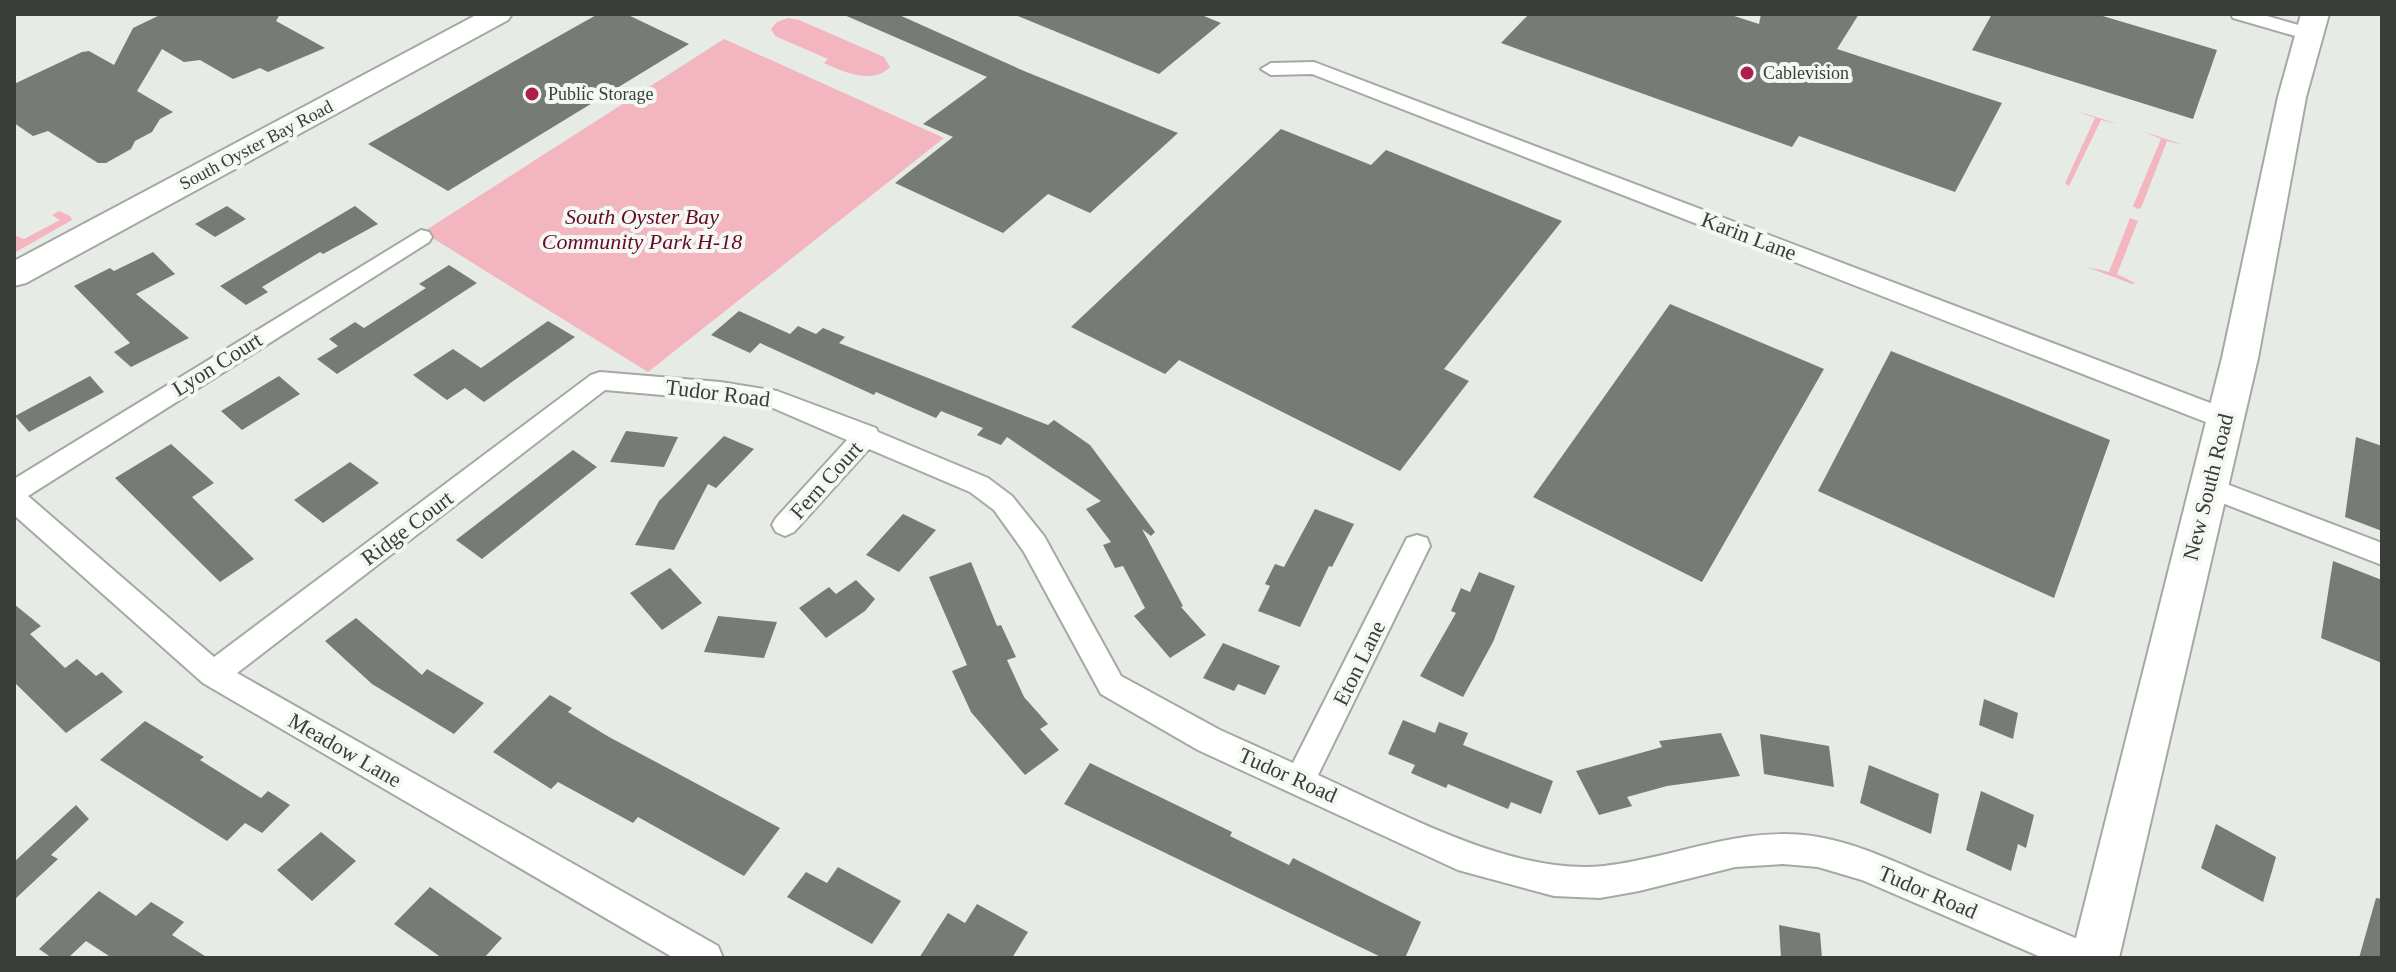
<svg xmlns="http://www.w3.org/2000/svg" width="2396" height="972" font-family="Georgia,serif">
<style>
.green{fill:#f3b5bf}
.building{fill:#777b76}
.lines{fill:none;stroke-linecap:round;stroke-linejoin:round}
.street-casing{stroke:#a5a9a3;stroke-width:4}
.secondary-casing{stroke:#a5a9a3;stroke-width:4}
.street{fill:#fff;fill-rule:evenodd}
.secondary{fill:#fff;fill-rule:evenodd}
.poi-dot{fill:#ae1d50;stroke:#f4f8f2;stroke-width:3}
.labels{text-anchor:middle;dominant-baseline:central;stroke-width:8;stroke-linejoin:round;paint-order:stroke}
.far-poi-label{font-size:18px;fill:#3b3d3a;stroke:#f4f8f2;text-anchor:start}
.far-street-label{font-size:18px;fill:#3b3d3a;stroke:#f4f8f2}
.park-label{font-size:22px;font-style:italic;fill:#68082c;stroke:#f4f8f2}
.street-label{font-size:22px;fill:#3b3d3a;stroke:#f4f8f2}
</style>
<rect width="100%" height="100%" fill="#e6ebe5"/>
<!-- green -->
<path class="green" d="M 788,18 L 799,20 L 884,57 L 890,67 C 873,85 844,72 824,63 L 828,59 L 775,36 L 771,29 L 777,22 Z
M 724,39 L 944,138 L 648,372 L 423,232 Z
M 2077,111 L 2118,124 L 2101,120 L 2069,186 L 2065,183 L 2095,118 Z
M 2142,131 L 2184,145 L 2167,141 L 2141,208 L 2138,209 L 2133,206 L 2161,139 Z
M 59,211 L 70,216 L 72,220 L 14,253 L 14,235 L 24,239 L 60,220 L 52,215 Z
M 2130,218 L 2138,221 L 2117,274 L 2135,283 L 2132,284 L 2087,267 L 2109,272 Z"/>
<!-- building -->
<path class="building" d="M 162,14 L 280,14 L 276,21 L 325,48 L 268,72 L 260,68 L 233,79 L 200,60 L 184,62 L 162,49 L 137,91 L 173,112 L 160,119 L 152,132 L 135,141 L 131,149 L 106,163 L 98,163 L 48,131 L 33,136 L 14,123 L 14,84 L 82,52 L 89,51 L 114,65 L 133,28 Z
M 598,14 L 626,14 L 689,44 L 448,191 L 368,144 Z
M 842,14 L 897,14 L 1024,71 L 1178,133 L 1090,213 L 1048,194 L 1003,233 L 895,183 L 953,137 L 923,124 L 987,77 Z
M 1013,14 L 1199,14 L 1221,23 L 1159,74 Z
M 1529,14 L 1728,14 L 1759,24 L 1761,14 L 1859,14 L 1837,49 L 2002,103 L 1955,192 L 1799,136 L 1792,147 L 1501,43 Z
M 1992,14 L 2096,14 L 2217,50 L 2193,119 L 1972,50 Z
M 1281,129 L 1371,165 L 1386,150 L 1562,221 L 1444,369 L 1469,381 L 1400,471 L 1179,360 L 1165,374 L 1071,327 Z
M 227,206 L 246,219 L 215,237 L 195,224 Z
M 355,206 L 378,224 L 323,254 L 320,252 L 262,287 L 268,292 L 246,305 L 220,286 Z
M 153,252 L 175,274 L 136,294 L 189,338 L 131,367 L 114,352 L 130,343 L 74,286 L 110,268 L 114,271 Z
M 449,265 L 477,283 L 337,374 L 317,359 L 338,346 L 329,339 L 355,322 L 364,328 L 426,288 L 419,284 Z
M 1670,304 L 1824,369 L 1702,582 L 1533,497 Z
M 739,311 L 790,334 L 798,326 L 816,334 L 823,328 L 845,337 L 839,343 L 1048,425 L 1054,420 L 1090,445 L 1155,532 L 1151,536 L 1142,529 L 1183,606 L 1181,607 L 1206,635 L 1170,658 L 1134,616 L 1145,608 L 1123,566 L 1115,568 L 1103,545 L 1111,542 L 1086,509 L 1101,501 L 1007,437 L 1001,445 L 977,435 L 983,428 L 941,411 L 936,418 L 876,392 L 874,395 L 760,343 L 750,353 L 711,335 Z
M 548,321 L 575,337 L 484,402 L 465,388 L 447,400 L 413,375 L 453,349 L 481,368 Z
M 1891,351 L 2110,440 L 2054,598 L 1818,491 Z
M 90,376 L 104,392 L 29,432 L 15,416 Z
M 279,376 L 300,394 L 242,430 L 221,411 Z
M 626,431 L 678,437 L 664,467 L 610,462 Z
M 724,436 L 754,449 L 716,488 L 708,484 L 674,550 L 635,545 L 659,501 Z
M 2356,437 L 2382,446 L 2382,531 L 2345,517 Z
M 171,444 L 214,483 L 192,497 L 254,559 L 220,582 L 115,478 Z
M 573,450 L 597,467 L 482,559 L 456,540 Z
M 350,462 L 379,483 L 323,523 L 294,500 Z
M 1315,509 L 1354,524 L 1332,567 L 1329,566 L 1300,627 L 1258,611 L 1270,586 L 1265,584 L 1275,564 L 1284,567 Z
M 903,514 L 936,530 L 899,572 L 866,555 Z
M 2333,561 L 2382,580 L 2382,663 L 2321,638 Z
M 971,562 L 997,626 L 1001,625 L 1016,657 L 1007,660 L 1024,697 L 1048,724 L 1040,729 L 1059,750 L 1025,775 L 971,712 L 952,671 L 967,665 L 929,577 Z
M 670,568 L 702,603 L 662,630 L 630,593 Z
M 1479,572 L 1515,586 L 1493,642 L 1463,697 L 1420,676 L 1456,613 L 1451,611 L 1461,588 L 1470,592 Z
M 856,580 L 875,599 L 865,611 L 826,638 L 799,608 L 829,587 L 836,594 Z
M 14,604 L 41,626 L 30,634 L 65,668 L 77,659 L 96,676 L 102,672 L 123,692 L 66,733 L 14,682 Z
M 718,616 L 777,622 L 764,658 L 704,652 Z
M 356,618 L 422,675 L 427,669 L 484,703 L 454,734 L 372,684 L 325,641 Z
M 1223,643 L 1280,666 L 1265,695 L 1238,684 L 1234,691 L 1203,678 Z
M 550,695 L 572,708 L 568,712 L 609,737 L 780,828 L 744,876 L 638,817 L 633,823 L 558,782 L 551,789 L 493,752 Z
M 1984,699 L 2018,713 L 2013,739 L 1979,725 Z
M 1403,720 L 1435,733 L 1439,722 L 1468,733 L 1463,745 L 1553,781 L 1541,814 L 1511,802 L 1508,809 L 1448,784 L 1446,788 L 1411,773 L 1415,765 L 1388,754 Z
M 145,721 L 204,757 L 200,760 L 261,798 L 268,791 L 290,805 L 262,833 L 245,823 L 227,841 L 100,760 Z
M 1721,733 L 1740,776 L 1667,786 L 1627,797 L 1632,806 L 1599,815 L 1576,771 L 1662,747 L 1659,741 Z
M 1760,734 L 1829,746 L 1834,787 L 1764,774 Z
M 1090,763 L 1232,832 L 1230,836 L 1289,865 L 1293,858 L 1421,922 L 1405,958 L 1383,958 L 1064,804 Z
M 1869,765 L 1939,794 L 1931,834 L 1860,803 Z
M 1981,791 L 2034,815 L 2026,848 L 2018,844 L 2011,871 L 1966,850 Z
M 76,805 L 89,819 L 51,855 L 58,859 L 14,900 L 14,862 Z
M 2216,824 L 2276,857 L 2263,902 L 2201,868 Z
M 321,832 L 356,861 L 312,901 L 277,870 Z
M 838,867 L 901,901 L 872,944 L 787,897 L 806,872 L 827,883 Z
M 430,887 L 502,938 L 484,958 L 442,958 L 394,924 Z
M 99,891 L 136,916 L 151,902 L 184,922 L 172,935 L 208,958 L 112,958 L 86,941 L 68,958 L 52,958 L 39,949 Z
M 2376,898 L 2382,899 L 2382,958 L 2359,958 Z
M 977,904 L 1028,932 L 1012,958 L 919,958 L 948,913 L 965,923 Z
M 1779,925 L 1820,933 L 1822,958 L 1781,958 Z"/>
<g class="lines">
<defs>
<path id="street" d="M 2231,14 L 2260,14 L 2316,30 L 2318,34 L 2309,40 L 2233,18 Z
M 1314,62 L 2234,412 L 2237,419 L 2234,426 L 2225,428 L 2216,426 L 1312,74 L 1271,75 L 1261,69 L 1271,63 Z
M 421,230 L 429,232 L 432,237 L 429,242 L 28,496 L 214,657 L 591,375 L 600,372 L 720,382 L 777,391 L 876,428 L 878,432 L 988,478 L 1012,496 L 1044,536 L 1121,676 L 1220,730 L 1293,763 L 1407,538 L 1417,535 L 1427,538 L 1430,546 L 1318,775 C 1399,812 1513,876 1604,866 C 1676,858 1744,824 1818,837 C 1860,844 1899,864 1938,880 C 1990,902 2042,924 2094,946 L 2099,958 L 2043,958 L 1862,880 L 1818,867 L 1783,864 L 1735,867 L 1639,891 L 1600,898 L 1554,896 L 1458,870 L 1198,750 L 1101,694 L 1024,552 L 994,510 L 970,492 L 869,449 L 794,532 L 785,536 L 776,532 L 772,525 L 776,518 L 847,440 L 773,408 L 720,400 L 605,390 L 237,673 L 718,946 L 723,958 L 674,958 L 203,683 L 14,515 L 14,479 Z
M 2208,477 L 2382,543 L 2382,565 L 2199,494 L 2195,487 L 2199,480 Z"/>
<path id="secondary" d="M 478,14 L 512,14 L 508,20 L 26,283 L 14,286 L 14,261 Z
M 2301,14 L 2329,14 L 2306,97 L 2258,358 L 2119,958 L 2071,958 L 2222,358 L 2278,97 Z"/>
</defs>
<!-- street casing -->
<use href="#street" class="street-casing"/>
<!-- secondary casing -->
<use href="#secondary" class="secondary-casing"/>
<!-- street -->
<use href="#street" class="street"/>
<!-- secondary -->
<use href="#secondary" class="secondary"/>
</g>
<!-- markers -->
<g class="poi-dot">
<circle cx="1747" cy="73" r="8"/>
<circle cx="532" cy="94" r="8"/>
</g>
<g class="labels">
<!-- far-poi labels -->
<g class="far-poi-label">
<text x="1763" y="73">Cablevision</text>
<text x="548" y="94">Public Storage</text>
</g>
<!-- far-street labels -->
<g class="far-street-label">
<text transform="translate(256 145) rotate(-28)">South Oyster Bay Road</text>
</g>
<!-- park labels -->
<g class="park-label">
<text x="642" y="216">South Oyster Bay<tspan x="642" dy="25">Community Park H-18</tspan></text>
</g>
<!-- street labels -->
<g class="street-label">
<text transform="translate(1749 236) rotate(21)">Karin Lane</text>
<text transform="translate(217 364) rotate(-32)">Lyon Court</text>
<text transform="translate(718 393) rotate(7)">Tudor Road</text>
<text transform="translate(826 480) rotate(-48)">Fern Court</text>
<text transform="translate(2208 487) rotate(-76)">New South Road</text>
<text transform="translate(407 528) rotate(-37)">Ridge Court</text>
<text transform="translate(1359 663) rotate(-64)">Eton Lane</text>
<text transform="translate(345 750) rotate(30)">Meadow Lane</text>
<text transform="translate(1288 775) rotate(24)">Tudor Road</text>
<text transform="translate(1928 892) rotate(23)">Tudor Road</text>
</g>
</g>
<!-- border -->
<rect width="2396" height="972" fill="none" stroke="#3b3d3a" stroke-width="32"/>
</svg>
